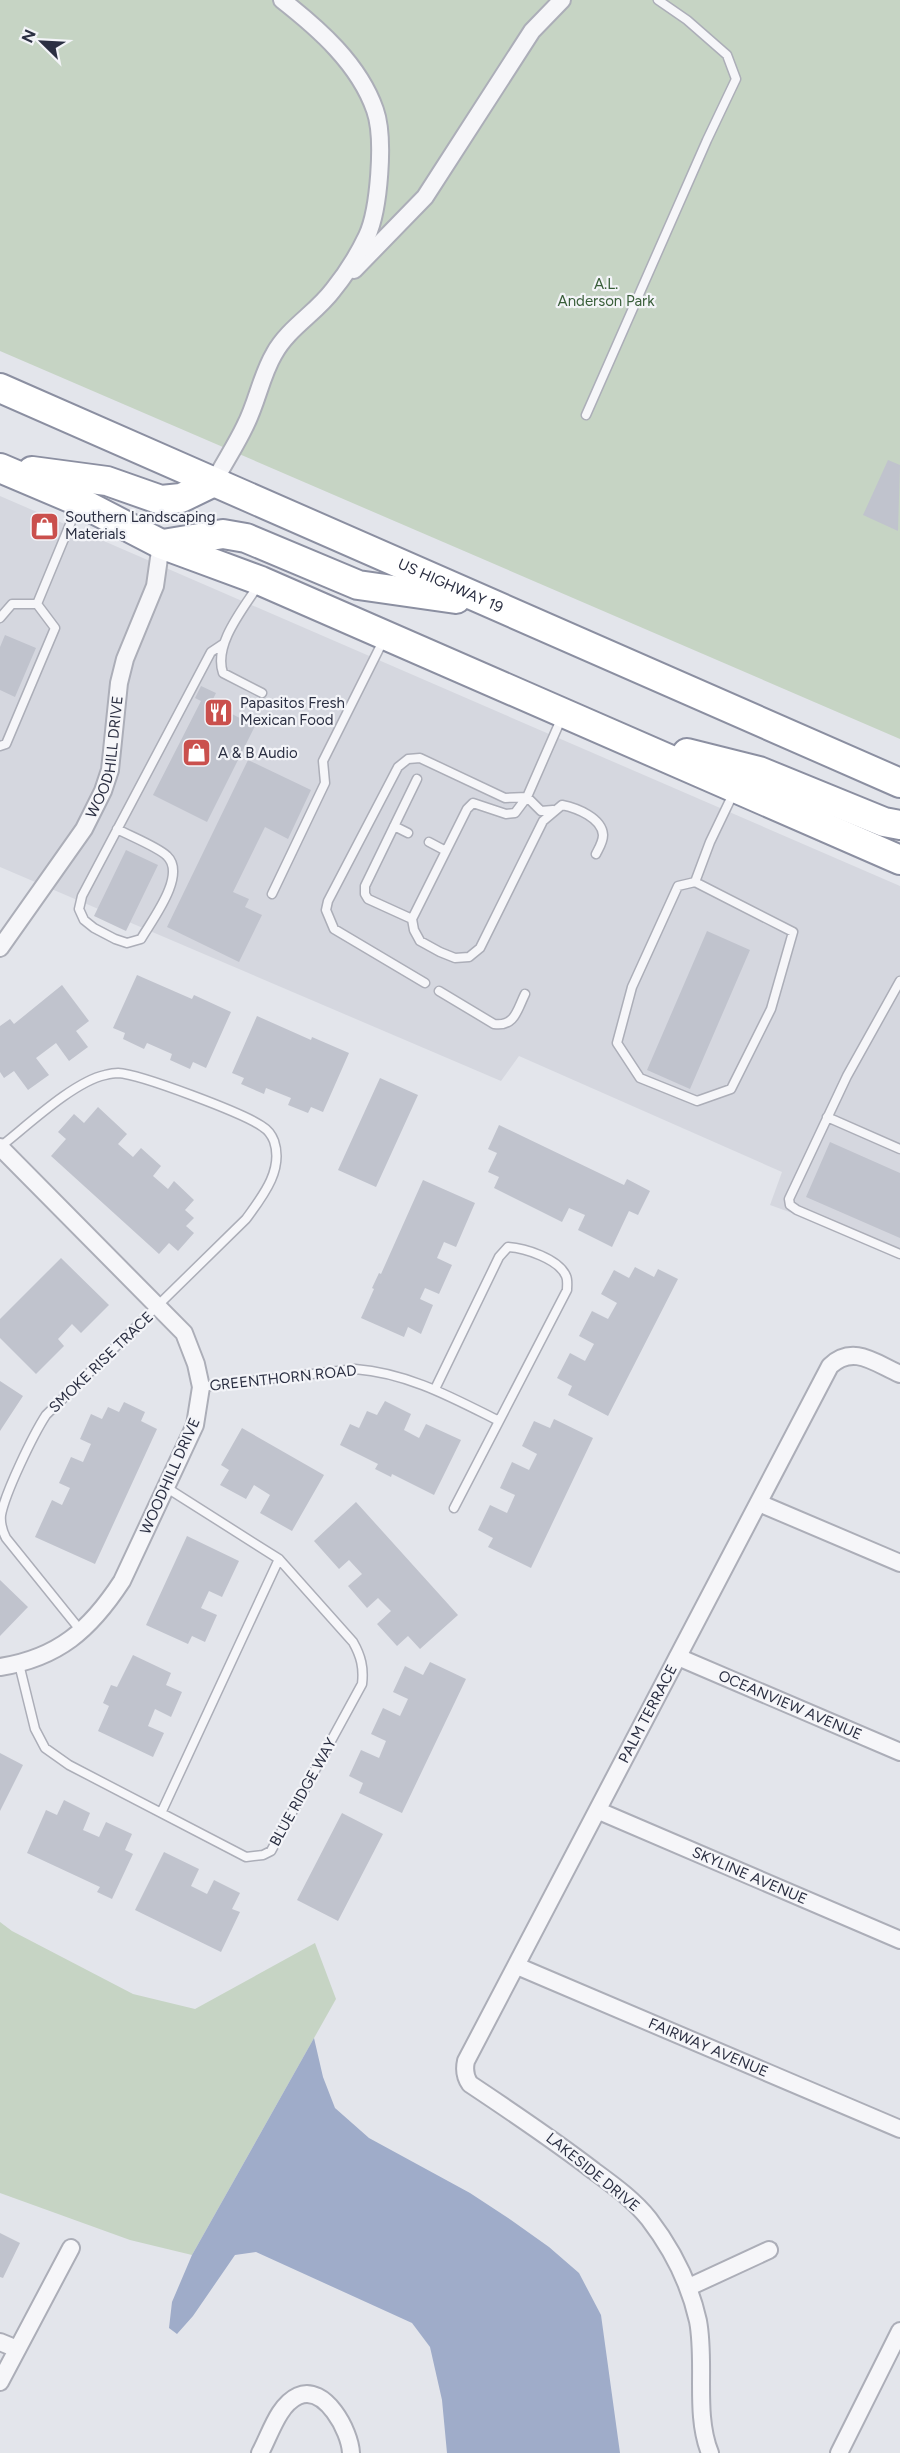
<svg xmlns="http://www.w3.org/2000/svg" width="900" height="2453" font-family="Figtree,sans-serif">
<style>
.built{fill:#d5d7df}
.green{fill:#c6d4c4}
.water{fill:#9facc9}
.building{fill:#c0c3cd}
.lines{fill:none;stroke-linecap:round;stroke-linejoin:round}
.service-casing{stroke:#acaeb8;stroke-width:11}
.minor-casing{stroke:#acaeb8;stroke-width:20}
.trunk-casing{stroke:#8b8fa1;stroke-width:32}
.service{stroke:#f6f6f9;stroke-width:8}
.minor{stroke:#f6f6f9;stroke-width:16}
.trunk{stroke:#fff;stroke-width:28}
.labels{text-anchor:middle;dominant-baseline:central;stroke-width:4.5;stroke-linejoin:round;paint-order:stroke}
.park-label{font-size:15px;fill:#395e39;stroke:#f3f4f8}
.poi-label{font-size:15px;fill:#2b2f42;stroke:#f3f4f8;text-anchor:start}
.street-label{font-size:15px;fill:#2b2f42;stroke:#f3f4f8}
</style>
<rect width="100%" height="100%" fill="#e3e5eb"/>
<!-- built -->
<path class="built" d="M 0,496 L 900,886 L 900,1252 L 770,1205 L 782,1172 L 519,1056 L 501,1081 L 0,867 Z"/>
<!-- green -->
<path class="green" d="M 0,0 L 900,0 L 900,739 L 0,351 Z
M 0,1922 L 12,1931 L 133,1994 L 195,2009 L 315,1943 L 336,1999 L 192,2255 L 130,2240 L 0,2193 Z"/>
<!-- water -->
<path class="water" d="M 314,2038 L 323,2077 L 335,2108 L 369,2138 L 470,2193 L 511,2220 L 549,2247 L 579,2273 L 601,2315 L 620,2453 L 447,2453 L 442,2400 L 430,2347 L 412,2323 L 256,2252 L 235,2255 L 193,2316 L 177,2334 L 169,2328 L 172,2302 L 192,2255 Z"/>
<!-- building -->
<path class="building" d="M 888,460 L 900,465 L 898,531 L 863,515 Z
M 5,635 L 36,648 L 15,697 L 0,690 L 0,647 Z
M 201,686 L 216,693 L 211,703 L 255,726 L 207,822 L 153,795 L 201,701 L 195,698 Z
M 248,760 L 311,790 L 288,839 L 265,827 L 233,892 L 249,899 L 245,907 L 262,915 L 239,962 L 167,927 Z
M 126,850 L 158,865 L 126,931 L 94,916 Z
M 707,931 L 750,950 L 690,1089 L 647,1070 Z
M 137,975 L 192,999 L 194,995 L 231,1012 L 206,1068 L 193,1062 L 190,1069 L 170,1060 L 172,1054 L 147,1043 L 144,1049 L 123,1039 L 125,1033 L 113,1028 Z
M 62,985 L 89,1021 L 76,1031 L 88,1047 L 69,1061 L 56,1043 L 36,1058 L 49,1075 L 28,1090 L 14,1071 L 4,1078 L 0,1072 L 0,1026 L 10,1019 L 14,1024 Z
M 257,1016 L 311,1040 L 312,1037 L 349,1053 L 323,1112 L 311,1107 L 308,1113 L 288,1105 L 291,1098 L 266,1088 L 264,1094 L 241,1084 L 244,1078 L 232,1073 Z
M 380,1078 L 418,1095 L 376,1187 L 338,1170 Z
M 98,1107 L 127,1134 L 118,1144 L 133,1157 L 141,1148 L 161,1166 L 153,1176 L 168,1189 L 174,1181 L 194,1200 L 185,1210 L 194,1218 L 186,1226 L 194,1233 L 178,1251 L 169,1243 L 159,1254 L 51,1156 L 66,1139 L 58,1132 L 74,1114 L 84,1123 Z
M 499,1125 L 624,1185 L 627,1179 L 650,1191 L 638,1215 L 629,1211 L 612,1247 L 578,1230 L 585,1215 L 569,1208 L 562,1222 L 494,1188 L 499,1177 L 488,1172 L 497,1153 L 488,1149 Z
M 830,1142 L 900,1173 L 900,1238 L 806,1197 Z
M 423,1180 L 475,1203 L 456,1247 L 444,1242 L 437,1258 L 452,1265 L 439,1294 L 425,1288 L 420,1299 L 433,1305 L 421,1334 L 408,1327 L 404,1337 L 361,1318 L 374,1289 L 372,1288 L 379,1273 L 381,1274 Z
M 61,1258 L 109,1305 L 81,1333 L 72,1324 L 58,1339 L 64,1346 L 36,1374 L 0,1338 L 0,1319 Z
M 635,1267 L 654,1277 L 658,1269 L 678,1279 L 608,1416 L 568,1395 L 572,1386 L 557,1378 L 570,1353 L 585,1361 L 594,1344 L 579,1336 L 592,1311 L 608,1319 L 617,1303 L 601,1294 L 614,1270 L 629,1278 Z
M 0,1381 L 23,1396 L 0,1431 Z
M 385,1401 L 411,1414 L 404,1430 L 419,1438 L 426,1424 L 461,1440 L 434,1495 L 392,1474 L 391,1477 L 375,1469 L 378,1464 L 340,1445 L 350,1424 L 359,1428 L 367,1411 L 377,1415 Z
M 124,1402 L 145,1412 L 141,1421 L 157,1429 L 95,1564 L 35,1537 L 52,1500 L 62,1505 L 70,1488 L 59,1483 L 71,1457 L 83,1462 L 91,1444 L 80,1439 L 91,1414 L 102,1419 L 108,1407 L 119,1412 Z
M 554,1419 L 593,1438 L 531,1568 L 488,1547 L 493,1538 L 478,1530 L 490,1505 L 507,1513 L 515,1495 L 500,1488 L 512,1462 L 529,1470 L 537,1454 L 522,1446 L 534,1421 L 550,1428 Z
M 242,1428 L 324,1475 L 292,1531 L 260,1513 L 270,1495 L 254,1485 L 246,1499 L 220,1485 L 229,1470 L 221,1465 Z
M 356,1502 L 458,1615 L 420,1649 L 408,1636 L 397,1646 L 377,1624 L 391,1611 L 378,1598 L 367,1608 L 348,1586 L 362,1574 L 349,1560 L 339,1569 L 314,1541 Z
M 187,1536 L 239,1561 L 222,1597 L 209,1591 L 201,1608 L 217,1615 L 205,1642 L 192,1636 L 188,1644 L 146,1625 Z
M 0,1580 L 28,1607 L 0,1636 Z
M 133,1655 L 171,1673 L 166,1685 L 182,1692 L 171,1717 L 155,1709 L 148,1726 L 164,1733 L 153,1757 L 98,1731 L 109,1706 L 103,1703 L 111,1685 L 117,1687 Z
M 430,1662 L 466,1679 L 402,1813 L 359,1793 L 363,1783 L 349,1776 L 361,1750 L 379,1758 L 386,1741 L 371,1734 L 383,1708 L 400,1716 L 408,1699 L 393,1692 L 405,1666 L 423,1675 Z
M 0,1753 L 23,1765 L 0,1811 Z
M 64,1800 L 90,1813 L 83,1830 L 99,1837 L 106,1822 L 132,1834 L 125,1850 L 133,1854 L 112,1899 L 97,1892 L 100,1887 L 27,1853 L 46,1810 L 57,1815 Z
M 342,1813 L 383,1834 L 338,1921 L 297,1900 Z
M 164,1852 L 199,1869 L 191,1886 L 207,1894 L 214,1880 L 240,1893 L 232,1909 L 240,1912 L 221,1952 L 135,1910 Z
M 0,2233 L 20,2243 L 3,2278 L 0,2277 Z"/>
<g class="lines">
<defs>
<path id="service" d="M 586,415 L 707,140 L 736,79 L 727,55 L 687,20 L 658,0
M 259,584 C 244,608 213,644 223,673 L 262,693
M 37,604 L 78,505
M 0,618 L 12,604 L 37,604
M 562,717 L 527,797 L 515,813 L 506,814 L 473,803 L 467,809 L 412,919 L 414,930 L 420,941 L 440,952 L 455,958 L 469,957 L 480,948 L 543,821 L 562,805 C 577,808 602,818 603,835 C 603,842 599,848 596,854
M 0,746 L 6,744 L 55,628 L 37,604
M 394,826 L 408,833
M 117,829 C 130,836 158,847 167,856 C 187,875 152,920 141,939 L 127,943 L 115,939 L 94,928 L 84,920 L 79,909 L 82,896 L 211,652 L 223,644
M 429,842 L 446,851
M 695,882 L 678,886 L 632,987 L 617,1043 L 640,1078 L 697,1101 L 731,1089 L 771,1009 L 793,932 L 695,882 L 710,842 L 734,792
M 272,894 L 325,783 L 323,761 L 384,639
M 412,919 L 368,899 L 365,894 L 365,886 L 417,779
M 900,981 L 847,1076 L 789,1199 L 790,1205 L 797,1210 L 900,1254
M 425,983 L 334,929 L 326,910 L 328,901 L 398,767 L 408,759 L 420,758 L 505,798 L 527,797 L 541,811 L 553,810
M 439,991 L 494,1024 C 515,1027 517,1010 525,994
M 827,1117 L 900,1149
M 0,1147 C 27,1126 73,1082 105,1075 C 109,1074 114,1073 118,1073 C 140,1074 246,1114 263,1127 C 268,1130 272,1136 274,1141 C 284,1170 262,1197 246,1219 L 46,1415 C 33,1435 5,1493 1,1515 C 0,1524 2,1530 6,1538 L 81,1631
M 201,1387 L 355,1369 C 408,1373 453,1398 499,1421
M 435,1389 L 499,1257 L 508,1247 C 525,1248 559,1259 566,1276 C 568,1280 567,1286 567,1290 L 454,1508
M 19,1664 L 35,1729 L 45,1748 L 69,1765 L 246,1857 L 263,1855 L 271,1851 L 362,1684 C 364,1668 361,1656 353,1642 L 279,1559 L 167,1488
M 162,1811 L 279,1559"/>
<g id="minor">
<path d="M 354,270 L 425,197 L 532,31 L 562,0"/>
<path d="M 214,482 C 224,463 236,445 245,426 C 257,403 261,376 274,354 C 288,328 316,313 333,290 C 346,274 358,255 367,236 C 379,210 385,138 375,110 C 359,64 319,29 282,0"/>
<path id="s1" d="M 0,948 L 84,829 L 103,791 L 110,770 L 119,683 L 125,659 L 155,586 L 161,544"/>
<path d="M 0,1147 L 184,1333 L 196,1364 L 201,1387 L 195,1425 L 122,1581 C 90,1630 58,1658 0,1667"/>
<path d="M 759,1503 L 900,1563"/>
<path id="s2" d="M 678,1657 L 900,1752"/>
<path id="s3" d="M 599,1811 L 900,1940"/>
<path id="s4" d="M 517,1966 L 900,2129"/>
<path d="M 689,2287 L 769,2250"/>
<path d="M 0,2342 L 17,2349"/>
<path d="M 0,2382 L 71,2248"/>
<path d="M 260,2453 C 270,2435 278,2405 298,2396 C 325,2384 350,2431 351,2453"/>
<path id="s5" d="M 710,2453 C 694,2414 706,2363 698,2321 C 690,2285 672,2249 649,2219 C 634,2200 613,2185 594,2171 C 554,2140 512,2112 470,2084 C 465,2077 464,2070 466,2061 L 830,1366 C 853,1344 875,1363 900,1374"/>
<path d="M 839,2453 L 900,2331"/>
</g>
<g id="trunk">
<path id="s6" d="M 0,388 L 900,783"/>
<path d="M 0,468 L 80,502 L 161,544 L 261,581 L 900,860"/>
<path d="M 32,471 L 107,481 L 161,500 L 181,498 L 214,482"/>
<path d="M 163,544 L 223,534 L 246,538 L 358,585 L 456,599"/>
<path d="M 687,753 L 759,771 L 884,822 L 900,825"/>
</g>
</defs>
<!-- service casing -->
<use href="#service" class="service-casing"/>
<!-- minor casing -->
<use href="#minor" class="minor-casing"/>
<!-- trunk casing -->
<use href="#trunk" class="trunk-casing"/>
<!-- service -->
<use href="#service" class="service"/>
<!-- minor -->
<use href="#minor" class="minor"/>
<!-- trunk -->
<use href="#trunk" class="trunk"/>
</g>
<!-- icons -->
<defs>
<symbol id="shop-square" viewBox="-11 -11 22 22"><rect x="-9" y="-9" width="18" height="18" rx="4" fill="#ca504d" stroke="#f3f4f8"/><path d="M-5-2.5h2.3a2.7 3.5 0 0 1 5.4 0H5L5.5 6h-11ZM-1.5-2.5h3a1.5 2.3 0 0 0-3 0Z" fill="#fff"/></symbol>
<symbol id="restaurant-square" viewBox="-11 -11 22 22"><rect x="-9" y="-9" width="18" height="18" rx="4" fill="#ca504d" stroke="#f3f4f8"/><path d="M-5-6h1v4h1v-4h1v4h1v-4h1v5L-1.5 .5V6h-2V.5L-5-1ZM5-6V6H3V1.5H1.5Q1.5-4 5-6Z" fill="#fff"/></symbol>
</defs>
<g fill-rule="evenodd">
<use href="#shop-square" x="28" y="510" width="33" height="33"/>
<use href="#restaurant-square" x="202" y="696" width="33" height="33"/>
<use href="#shop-square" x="180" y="736" width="33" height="33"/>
</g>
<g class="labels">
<!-- park labels -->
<g class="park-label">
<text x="606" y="284">A.L.<tspan x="606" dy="17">Anderson Park</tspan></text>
</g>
<!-- poi labels -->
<g class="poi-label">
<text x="65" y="517">Southern Landscaping<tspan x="65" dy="17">Materials</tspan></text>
<text x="240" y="703">Papasitos Fresh<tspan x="240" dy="17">Mexican Food</tspan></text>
<text x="218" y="753">A &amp; B Audio</text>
</g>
<!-- street labels -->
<g class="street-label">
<text stroke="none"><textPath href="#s6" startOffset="492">US HIGHWAY 19</textPath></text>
<text stroke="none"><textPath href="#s1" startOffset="222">WOODHILL DRIVE</textPath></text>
<text transform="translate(101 1362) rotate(-44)">SMOKE RISE TRACE</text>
<text transform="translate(283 1378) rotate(-6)">GREENTHORN ROAD</text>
<text transform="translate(170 1476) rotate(-66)">WOODHILL DRIVE</text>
<text stroke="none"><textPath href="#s2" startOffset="122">OCEANVIEW AVENUE</textPath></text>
<text stroke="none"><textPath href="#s5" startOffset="888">PALM TERRACE</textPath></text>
<text transform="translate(303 1792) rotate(-61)">BLUE RIDGE WAY</text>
<text stroke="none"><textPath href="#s3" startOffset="164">SKYLINE AVENUE</textPath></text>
<text stroke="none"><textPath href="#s4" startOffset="208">FAIRWAY AVENUE</textPath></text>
<text transform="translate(593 2172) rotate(39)">LAKESIDE DRIVE</text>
</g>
</g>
<!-- north arrow -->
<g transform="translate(42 42) rotate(294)" stroke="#f3f4f8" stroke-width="4.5" paint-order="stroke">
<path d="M0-4.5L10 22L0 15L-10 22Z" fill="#2b2f42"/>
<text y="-9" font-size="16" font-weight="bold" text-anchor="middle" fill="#2b2f42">N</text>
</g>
</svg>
